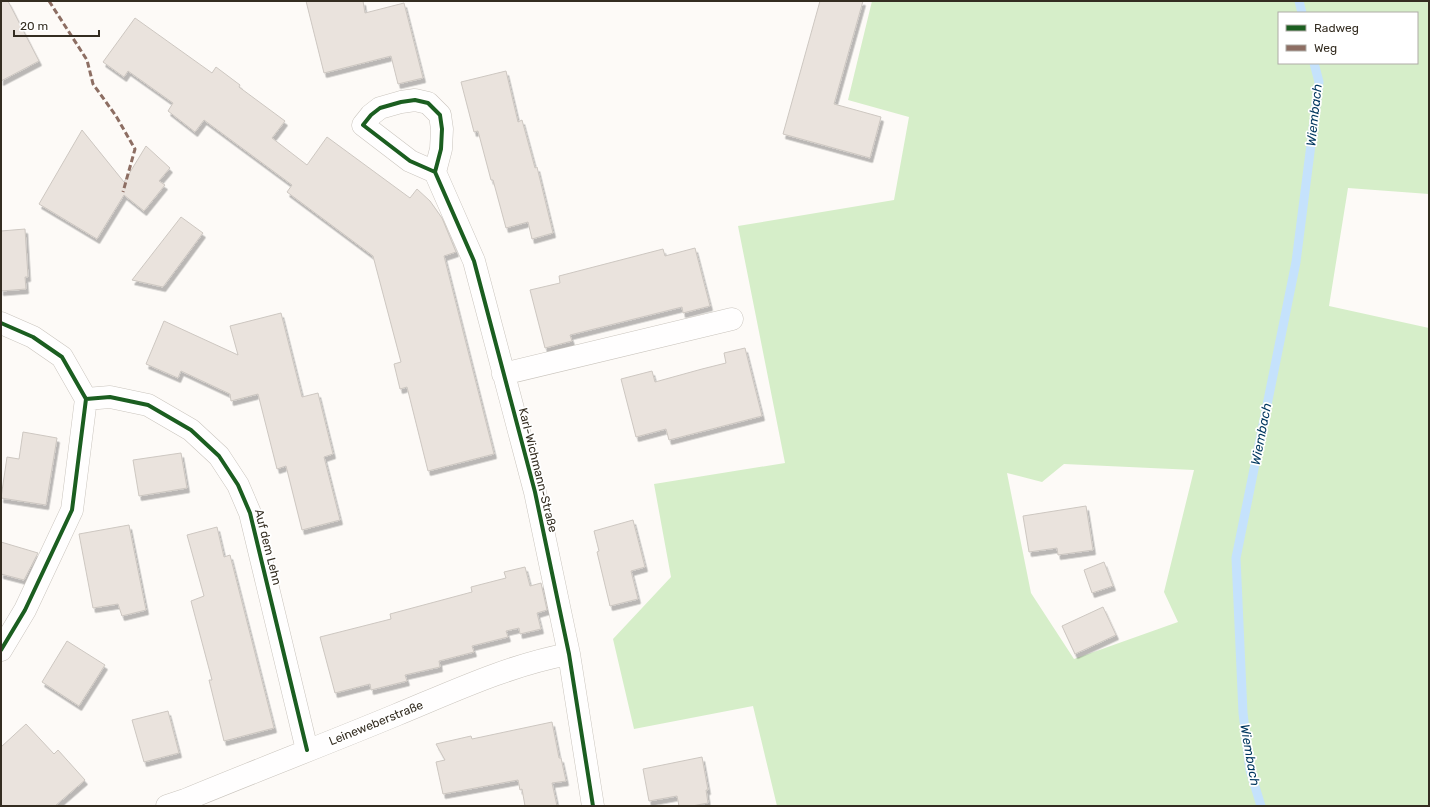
<svg xmlns="http://www.w3.org/2000/svg" width="1430" height="807" font-family="Rubik,sans-serif">
<style>
.green{fill:#d6eec9;fill-rule:evenodd}
.lines{fill:none;stroke-linecap:round;stroke-linejoin:round}
.stream{stroke:#c5e2fc;stroke-width:9}
.building{fill:#eae3dd;stroke:#cdc7c1;filter:url(#shadow)}
.minor-casing{stroke:#cac5be;stroke-width:23}
.minor{stroke:#fffefe;stroke-width:22}
.quiet{stroke:#8d6e63;stroke-width:3;stroke-dasharray:6 3;stroke-linecap:butt}
.cycleway-casing{stroke:#fff;stroke-width:6}
.cycleway{stroke:#1b5e20;stroke-width:4}
.labels{text-anchor:middle;dominant-baseline:central;stroke-width:3.5;stroke-linejoin:round;paint-order:stroke}
.street-label{font-size:12px;fill:#342d21;stroke:#fff}
.water-label{font-size:13px;font-style:italic;fill:#00375f;stroke:#fff}
</style>
<defs>
<filter id="shadow"><feDropShadow dx="2.5" dy="4.5" stdDeviation="0" flood-color="#0004"/></filter>
</defs>
<rect width="100%" height="100%" fill="#fdfaf7"/>
<!-- green -->
<path class="green" d="M 872,1 L 1429,1 L 1429,194 L 1348,188 L 1329,306 L 1429,328 L 1429,806 L 777,806 L 753,706 L 634,729 L 613,639 L 671,577 L 654,484 L 785,463 L 738,226 L 894,200 L 909,117 L 848,100 ZM 1279,13 L 1417,13 L 1417,63 L 1279,63 ZM 1064,464 L 1194,470 L 1164,592 L 1178,622 L 1074,659 L 1031,593 L 1007,473 L 1042,482 Z"/>
<g class="lines">
<!-- stream -->
<path class="stream" d="M 1299,1 L 1302,13
M 1261,806 L 1250,770 L 1243,713 L 1236,558 L 1296,262 L 1319,82 L 1314,63"/>
</g>
<!-- building -->
<path class="building" d="M 1,1 L 8,1 L 39,61 L 1,81 Z
M 306,1 L 363,1 L 365,13 L 404,3 L 423,78 L 398,84 L 391,56 L 324,73 Z
M 820,1 L 863,1 L 834,104 L 881,117 L 870,158 L 783,134 Z
M 135,18 L 212,73 L 216,67 L 240,85 L 239,87 L 285,121 L 272,138 L 307,165 L 327,137 L 410,198 L 417,189 L 430,201 L 442,218 L 456,252 L 444,256 L 494,454 L 428,471 L 407,387 L 400,389 L 394,364 L 401,362 L 373,256 L 287,192 L 292,185 L 204,120 L 195,132 L 168,111 L 173,103 L 128,71 L 124,77 L 103,62 Z
M 506,71 L 518,122 L 522,120 L 535,168 L 537,167 L 553,233 L 532,239 L 528,222 L 506,228 L 493,180 L 491,180 L 478,131 L 474,132 L 461,82 Z
M 82,130 L 124,182 L 146,146 L 170,168 L 159,181 L 165,185 L 144,211 L 124,195 L 97,239 L 39,204 Z
M 181,217 L 203,233 L 163,287 L 132,280 Z
M 25,229 L 28,277 L 25,277 L 26,289 L 1,291 L 1,231 Z
M 695,248 L 710,306 L 683,313 L 682,307 L 570,335 L 572,341 L 545,348 L 530,290 L 560,283 L 559,276 L 663,249 L 665,256 Z
M 281,313 L 302,397 L 318,393 L 333,454 L 324,457 L 340,520 L 302,530 L 286,466 L 277,469 L 258,394 L 231,401 L 230,394 L 181,371 L 178,378 L 146,364 L 164,321 L 238,355 L 230,326 Z
M 745,348 L 762,416 L 669,440 L 666,429 L 636,437 L 621,379 L 652,371 L 655,382 L 702,369 L 726,363 L 724,353 Z
M 23,432 L 57,438 L 46,505 L 1,498 L 7,457 L 19,459 Z
M 181,453 L 187,488 L 139,496 L 133,460 Z
M 1086,506 L 1093,550 L 1058,555 L 1057,548 L 1029,552 L 1023,516 Z
M 633,520 L 645,567 L 631,571 L 638,599 L 610,606 L 597,552 L 599,551 L 594,531 Z
M 129,525 L 146,610 L 122,616 L 118,604 L 93,608 L 79,534 Z
M 217,527 L 224,557 L 230,555 L 274,728 L 224,741 L 209,680 L 212,680 L 191,601 L 204,596 L 187,535 Z
M 1,542 L 38,553 L 24,580 L 1,574 Z
M 1104,562 L 1113,586 L 1092,593 L 1084,570 Z
M 525,567 L 530,586 L 541,583 L 547,610 L 537,613 L 541,629 L 520,634 L 519,628 L 506,631 L 508,637 L 472,646 L 474,652 L 439,661 L 440,667 L 405,675 L 407,681 L 371,690 L 370,684 L 335,693 L 320,637 L 391,619 L 390,614 L 472,592 L 471,587 L 506,578 L 504,572 Z
M 1103,607 L 1116,635 L 1075,654 L 1062,626 Z
M 67,641 L 105,665 L 79,706 L 42,682 Z
M 168,711 L 179,753 L 144,762 L 132,720 Z
M 552,722 L 559,758 L 561,758 L 566,781 L 552,783 L 557,806 L 525,806 L 522,789 L 520,790 L 518,780 L 443,794 L 436,762 L 445,760 L 436,744 L 471,736 L 472,739 Z
M 26,724 L 54,754 L 58,750 L 85,780 L 55,806 L 1,806 L 1,747 Z
M 702,757 L 708,790 L 706,790 L 708,803 L 692,806 L 679,806 L 677,796 L 649,801 L 643,769 Z"/>
<g class="lines">
<defs>
<path id="minor" d="M 435,172 L 410,161 L 363,125 L 371,115 L 380,108 L 401,102 L 415,100 L 428,103 L 440,115 L 442,129 L 441,149 L 435,172 L 474,261 L 535,492 L 569,654 L 593,806
M 1,323 L 33,337 L 62,357 L 86,399 L 110,397 L 148,405 L 191,430 L 219,456 L 238,485 L 250,513 L 307,750
M 503,374 L 732,319
M 1,650 L 25,610 L 72,510 L 86,399
M 167,806 L 185,800 C 255,771 326,744 396,715 C 452,692 509,665 569,654"/>
</defs>
<!-- minor casing -->
<use href="#minor" class="minor-casing"/>
<!-- minor -->
<use href="#minor" class="minor"/>
<!-- quiet -->
<path class="quiet" d="M 49,1 L 87,60 L 93,84 L 116,116 L 135,149 L 123,192"/>
<defs>
<path id="cycleway" d="M 435,172 L 410,161 L 363,125 L 371,115 L 380,108 L 401,102 L 415,100 L 428,103 L 440,115 L 442,129 L 441,149 L 435,172 L 474,261 L 535,492 L 569,654 L 593,806
M 1,323 L 33,337 L 62,357 L 86,399 L 110,397 L 148,405 L 191,430 L 219,456 L 238,485 L 250,513 L 307,750
M 1,650 L 25,610 L 72,510 L 86,399"/>
</defs>
<!-- cycleway casing -->
<use href="#cycleway" class="cycleway-casing"/>
<!-- cycleway -->
<use href="#cycleway" class="cycleway"/>
</g>
<g class="labels">
<!-- street labels -->
<g class="street-label">
<text transform="translate(538 470) rotate(76)">Karl-Wichmann-Straße</text>
<text transform="translate(268 547) rotate(76)">Auf dem Lehn</text>
<text transform="translate(376 723) rotate(-22)">Leineweberstraße</text>
</g>
<!-- water labels -->
<g class="water-label">
<text transform="translate(1314 115) rotate(-84)">Wiembach</text>
<text transform="translate(1261 434) rotate(-79)">Wiembach</text>
<text transform="translate(1250 755) rotate(80)">Wiembach</text>
</g>
</g>
<!-- border -->
<rect width="1430" height="807" fill="none" stroke="#342d21" stroke-width="4"/>
<!-- legend -->
<rect x="1278" y="12" width="140" height="52" fill="#ffffff" stroke="#aeaba6"/>
<rect x="1286" y="25" width="20" height="6" fill="#1b5e20" stroke="#aeaba6"/>
<text x="1314" y="32" font-size="12" fill="#342d21">Radweg</text>
<rect x="1286" y="45" width="20" height="6" fill="#8d6e63" stroke="#aeaba6"/>
<text x="1314" y="52" font-size="12" fill="#342d21">Weg</text>
<!-- scale -->
<path d="M14 30v6h85v-6" fill="none" stroke="#342d21" stroke-width="2"/>
<text x="20" y="30" font-size="12" fill="#342d21" stroke="#ffffff" stroke-width="3" paint-order="stroke">20 m</text>
</svg>
